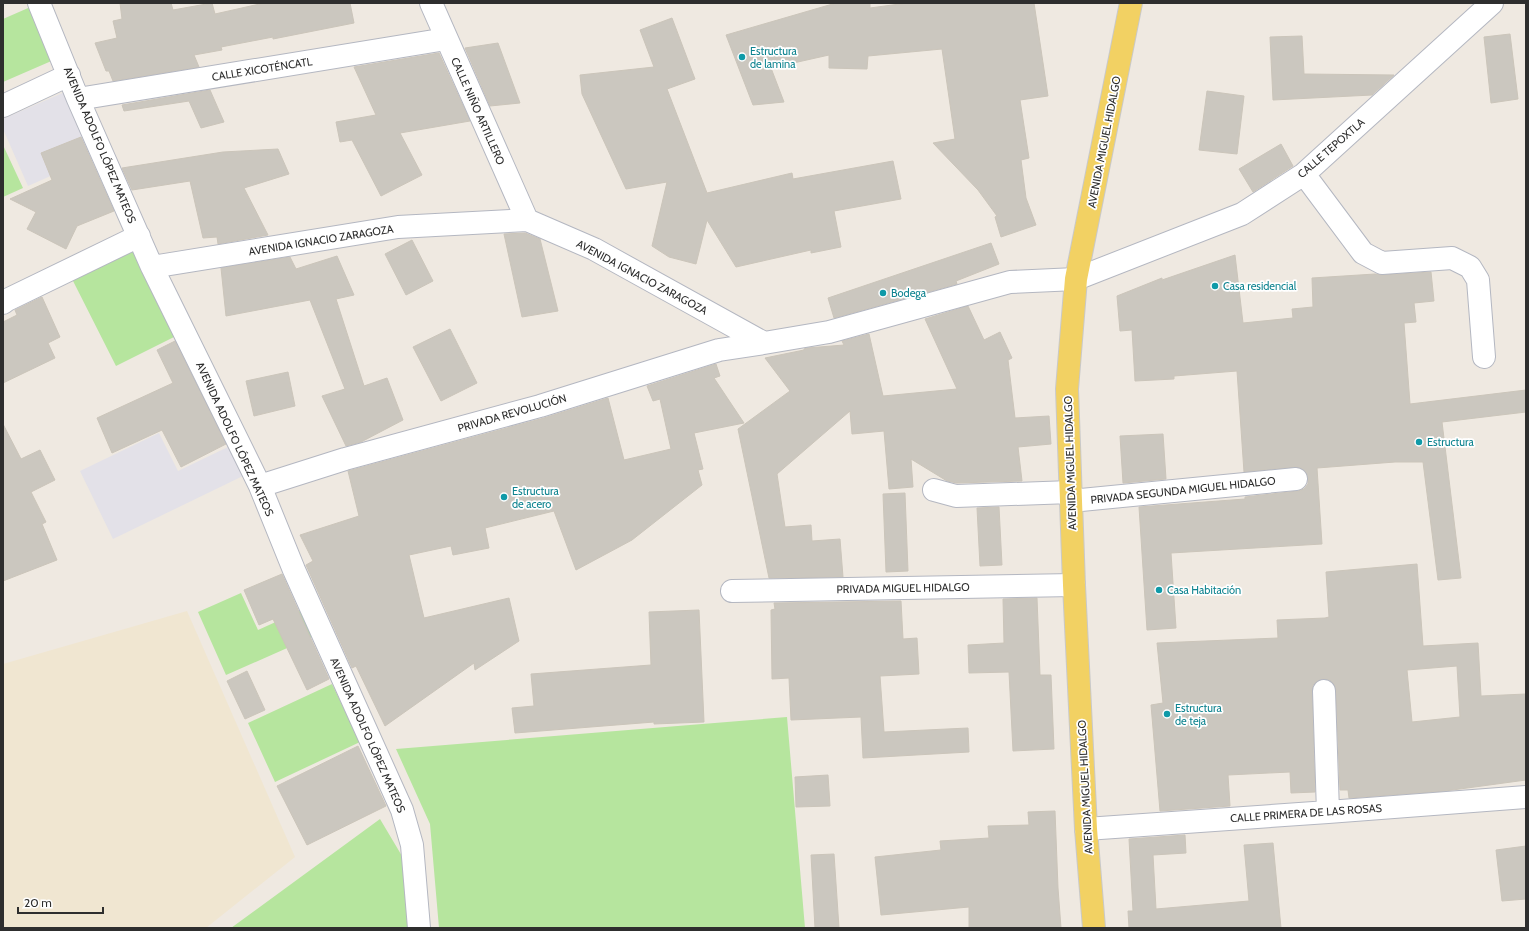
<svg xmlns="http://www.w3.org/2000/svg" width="1529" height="931" font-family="Cabin,sans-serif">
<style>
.industrial{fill:#e3e1e8}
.education{fill:#f0e6d1}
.green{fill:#b6e59e}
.building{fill:#cbc7bf;stroke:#cbc5ba;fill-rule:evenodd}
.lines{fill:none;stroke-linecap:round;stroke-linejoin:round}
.minor-casing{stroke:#b4b7c1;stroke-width:24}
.major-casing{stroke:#c9c9c9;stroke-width:24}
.minor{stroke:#fff;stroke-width:22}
.major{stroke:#f2d163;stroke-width:22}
.culture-dot{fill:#0f9aa8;stroke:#fff;stroke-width:1.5}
.labels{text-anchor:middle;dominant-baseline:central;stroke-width:3.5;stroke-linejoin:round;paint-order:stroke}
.culture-label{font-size:11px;fill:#0d838f;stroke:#fff;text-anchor:start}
.street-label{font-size:11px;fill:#2e2e2e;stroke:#fff}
</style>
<rect width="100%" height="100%" fill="#efe9e1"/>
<!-- industrial -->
<path class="industrial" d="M 67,91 L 96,156 L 28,186 L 3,129 L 3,119 Z
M 159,433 L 178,471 L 230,446 L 245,475 L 113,539 L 80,471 Z"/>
<!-- education -->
<path class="education" d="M 187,611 L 295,857 L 206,928 L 3,928 L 3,664 Z"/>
<!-- green -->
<path class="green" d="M 35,5 L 56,59 L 3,82 L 3,19 Z
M 3,145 L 23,188 L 3,197 Z
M 134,243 L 180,334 L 116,366 L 70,275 Z
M 241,593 L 258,630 L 300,611 L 312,637 L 226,675 L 198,612 Z
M 332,684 L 360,742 L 275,782 L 248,723 Z
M 787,717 L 805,928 L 439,928 L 430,824 L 396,749 Z
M 380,819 L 402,856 L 409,928 L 231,928 Z"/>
<!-- building -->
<path class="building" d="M 120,3 L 171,3 L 173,10 L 212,3 L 215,14 L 264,3 L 350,3 L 354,23 L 273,39 L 273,37 L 221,47 L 222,50 L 194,55 L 199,67 L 113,81 L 109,71 L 106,71 L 95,43 L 117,38 L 113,21 L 122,19 Z
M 836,3 L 870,3 L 870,8 L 907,3 L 1034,3 L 1048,96 L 1020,100 L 1029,158 L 1021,160 L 1026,198 L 1036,225 L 1001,237 L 995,217 L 997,216 L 978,190 L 933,143 L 955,139 L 942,49 L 868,56 L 867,69 L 829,68 L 829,55 L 771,68 L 784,102 L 753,105 L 726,35 Z
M 672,18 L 695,79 L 667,89 L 707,193 L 792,173 L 793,179 L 893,161 L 901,199 L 834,211 L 841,247 L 811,253 L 811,250 L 736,267 L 707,220 L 696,264 L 669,257 L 652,246 L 667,182 L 626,189 L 582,94 L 580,75 L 654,67 L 640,30 Z
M 1510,34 L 1518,99 L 1491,103 L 1484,37 Z
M 1302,36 L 1304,74 L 1394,75 L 1372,95 L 1273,100 L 1270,37 Z
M 498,43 L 520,103 L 490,106 L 465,48 Z
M 439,53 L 470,121 L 400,133 L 422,175 L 381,196 L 352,140 L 340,142 L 336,122 L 376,115 L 354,67 Z
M 210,90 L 224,122 L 201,128 L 189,101 L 124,111 L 122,105 Z
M 1207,91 L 1244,96 L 1237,154 L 1199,150 Z
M 81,137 L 114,211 L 77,226 L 66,249 L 27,229 L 36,212 L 10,199 L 52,180 L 41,153 Z
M 1281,144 L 1293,166 L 1253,192 L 1239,169 Z
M 278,149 L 289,174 L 244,188 L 268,235 L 218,244 L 217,237 L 203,238 L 190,181 L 132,190 L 122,168 L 223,152 Z
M 525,233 L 540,239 L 558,311 L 522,317 L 504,234 Z
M 412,240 L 433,281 L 406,295 L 385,254 Z
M 991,243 L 999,264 L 956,281 L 957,284 L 834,318 L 828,298 Z
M 1235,255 L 1243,323 L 1293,318 L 1292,309 L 1313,307 L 1312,278 L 1375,274 L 1383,275 L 1431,272 L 1434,301 L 1414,303 L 1416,322 L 1404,323 L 1410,404 L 1526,390 L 1526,412 L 1442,422 L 1461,578 L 1438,580 L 1423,462 L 1395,462 L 1317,468 L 1322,544 L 1171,553 L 1176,628 L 1147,630 L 1139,507 L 1245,499 L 1245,497 L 1298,491 L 1304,489 L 1308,484 L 1308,478 L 1306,472 L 1301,468 L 1295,467 L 1244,472 L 1237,371 L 1174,376 L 1174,379 L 1135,381 L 1132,330 L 1120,331 L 1117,296 L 1162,278 L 1162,280 Z
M 337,256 L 354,295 L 336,299 L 364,386 L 387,378 L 403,420 L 361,442 L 346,446 L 322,396 L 345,389 L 310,300 L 226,316 L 221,268 L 290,257 L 296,269 Z
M 42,297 L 60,337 L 48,343 L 55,358 L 3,383 L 3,322 L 17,315 L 15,310 Z
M 968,306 L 984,340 L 1000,332 L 1012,358 L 1008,360 L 1015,418 L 1049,416 L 1051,444 L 1018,447 L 1022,481 L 957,483 L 947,481 L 911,459 L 913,487 L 889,489 L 884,431 L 852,434 L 850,411 L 777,474 L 785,527 L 811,525 L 812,541 L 840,539 L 843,577 L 769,578 L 738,429 L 790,391 L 765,358 L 804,350 L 804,349 L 807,348 L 844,345 L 842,341 L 869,334 L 883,396 L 957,389 L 925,319 Z
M 450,329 L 477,383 L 441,401 L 413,347 Z
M 175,341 L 226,444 L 181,467 L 162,430 L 112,453 L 97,418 L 173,383 L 157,350 Z
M 716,364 L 720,376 L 714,378 L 744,423 L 694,433 L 703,469 L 698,470 L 702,485 L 632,540 L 576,570 L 554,511 L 485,528 L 489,548 L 453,555 L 451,546 L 409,555 L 424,618 L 509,598 L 519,641 L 475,670 L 474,663 L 385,726 L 356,666 L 352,668 L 306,565 L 313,561 L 300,535 L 359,516 L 348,471 L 544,418 L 608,398 L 624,460 L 671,449 L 660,399 L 653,401 L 647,386 Z
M 288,372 L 295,406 L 254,416 L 246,381 Z
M 3,424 L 21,459 L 40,450 L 55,480 L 31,492 L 46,522 L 42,524 L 57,560 L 3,581 Z
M 1163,434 L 1166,479 L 1123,483 L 1120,436 Z
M 905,493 L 908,571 L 886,572 L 883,494 Z
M 999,507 L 1002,565 L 980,566 L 977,508 Z
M 1417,564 L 1423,646 L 1478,643 L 1481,696 L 1526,694 L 1526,780 L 1445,791 L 1349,798 L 1348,790 L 1340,790 L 1336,690 L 1334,684 L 1330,680 L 1323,679 L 1317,681 L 1313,685 L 1312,691 L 1315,792 L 1291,793 L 1290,772 L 1228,775 L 1230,806 L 1160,811 L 1151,705 L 1163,703 L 1157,643 L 1278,638 L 1277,620 L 1325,618 L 1329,617 L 1326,572 ZM 1457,666 L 1460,717 L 1412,722 L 1407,670 Z
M 282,574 L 329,679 L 307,690 L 273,619 L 259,625 L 244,590 Z
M 1037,598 L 1040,675 L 1051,675 L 1054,749 L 1013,751 L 1009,672 L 969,673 L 968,645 L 1004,643 L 1003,599 Z
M 901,601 L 903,639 L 917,638 L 919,674 L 880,676 L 884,732 L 968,728 L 969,752 L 863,758 L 861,717 L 791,720 L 789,678 L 772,679 L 771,610 L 775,609 L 774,603 Z
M 699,610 L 704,722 L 654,724 L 654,722 L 515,733 L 512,708 L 534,706 L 531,674 L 651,665 L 649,612 Z
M 247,671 L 265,710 L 245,719 L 227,681 Z
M 358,746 L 386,806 L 307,845 L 277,786 Z
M 828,775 L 830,806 L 796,807 L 795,777 Z
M 1055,811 L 1058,888 L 1061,928 L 969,928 L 969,907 L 881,915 L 875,857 L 941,850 L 940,841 L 989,838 L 988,826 L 1029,825 L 1028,812 Z
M 1185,835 L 1186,853 L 1153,855 L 1156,909 L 1249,901 L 1244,845 L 1273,843 L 1281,928 L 1129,928 L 1128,911 L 1133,911 L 1129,839 Z
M 1526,846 L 1526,899 L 1502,901 L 1496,850 Z
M 834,854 L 839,928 L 815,928 L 811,855 Z"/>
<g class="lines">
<defs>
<path id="minor" d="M 39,3 L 78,99 L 152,267 L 260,486 L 294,570 L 402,810 L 412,845 L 419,928
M 431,3 L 527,220
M 78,99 L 446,39
M 3,106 L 69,75
M 1304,174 L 1363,253 L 1382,263 L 1452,258 L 1470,267 L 1478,280 L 1484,357
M 152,267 L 398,227 L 527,220 L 594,249 L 764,343 L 829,332 L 1010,282 L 1076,279 L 1242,214 L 1304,174 L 1492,3
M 3,303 L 7,300 L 139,236
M 260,486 L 345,459 L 540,406 L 719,350 L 764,343
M 934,490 L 956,496 L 1071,492
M 1071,501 L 1296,479
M 732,591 L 1074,585
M 1324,691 L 1328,812
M 1086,829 L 1328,812 L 1526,797"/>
<path id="major" d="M 1094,928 L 1086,829 L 1074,585 L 1067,389 L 1076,279 L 1131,3"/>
</defs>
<!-- minor casing -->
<use href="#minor" class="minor-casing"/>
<!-- major casing -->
<use href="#major" class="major-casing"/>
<!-- minor -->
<use href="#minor" class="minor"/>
<!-- major -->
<use href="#major" class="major"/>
</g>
<!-- markers -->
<g class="culture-dot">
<circle cx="742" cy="57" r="4"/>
<circle cx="1215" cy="286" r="4"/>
<circle cx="883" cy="293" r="4"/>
<circle cx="1419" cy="442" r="4"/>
<circle cx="504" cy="497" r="4"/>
<circle cx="1159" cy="590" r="4"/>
<circle cx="1167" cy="714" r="4"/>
</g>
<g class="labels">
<!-- culture labels -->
<g class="culture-label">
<text x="750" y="51">Estructura<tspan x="750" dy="13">de lamina</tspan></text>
<text x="1223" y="286">Casa residencial</text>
<text x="891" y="293">Bodega</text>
<text x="1427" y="442">Estructura</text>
<text x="512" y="491">Estructura<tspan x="512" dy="13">de acero</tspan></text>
<text x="1167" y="590">Casa Habitación</text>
<text x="1175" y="708">Estructura<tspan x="1175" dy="13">de teja</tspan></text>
</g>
<!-- street labels -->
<g class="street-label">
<text transform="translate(262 69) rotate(-9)">CALLE XICOTÉNCATL</text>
<text transform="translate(478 111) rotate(66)">CALLE NIÑO ARTILLERO</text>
<text transform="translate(1104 142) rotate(-79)">AVENIDA MIGUEL HIDALGO</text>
<text transform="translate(100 145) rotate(67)">AVENIDA ADOLFO LÓPEZ MATEOS</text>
<text transform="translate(1331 148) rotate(-41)">CALLE TEPOXTLA</text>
<text transform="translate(321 240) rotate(-9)">AVENIDA IGNACIO ZARAGOZA</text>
<text transform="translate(642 277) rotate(28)">AVENIDA IGNACIO ZARAGOZA</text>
<text transform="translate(512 413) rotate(-16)">PRIVADA REVOLUCIÓN</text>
<text transform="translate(235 439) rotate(65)">AVENIDA ADOLFO LÓPEZ MATEOS</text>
<text transform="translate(1070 463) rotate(-92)">AVENIDA MIGUEL HIDALGO</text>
<text transform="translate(1183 490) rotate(-6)">PRIVADA SEGUNDA MIGUEL HIDALGO</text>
<text transform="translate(903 588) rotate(-1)">PRIVADA MIGUEL HIDALGO</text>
<text transform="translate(368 735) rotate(66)">AVENIDA ADOLFO LÓPEZ MATEOS</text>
<text transform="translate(1085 787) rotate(-93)">AVENIDA MIGUEL HIDALGO</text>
<text transform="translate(1306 813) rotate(-4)">CALLE PRIMERA DE LAS ROSAS</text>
</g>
</g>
<!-- border -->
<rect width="1529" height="931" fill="none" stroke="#2e2e2e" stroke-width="8"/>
<!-- scale -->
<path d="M18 907v6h85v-6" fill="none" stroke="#2e2e2e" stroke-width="2"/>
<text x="24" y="907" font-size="12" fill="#2e2e2e" stroke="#ffffff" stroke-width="3" paint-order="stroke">20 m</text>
</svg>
